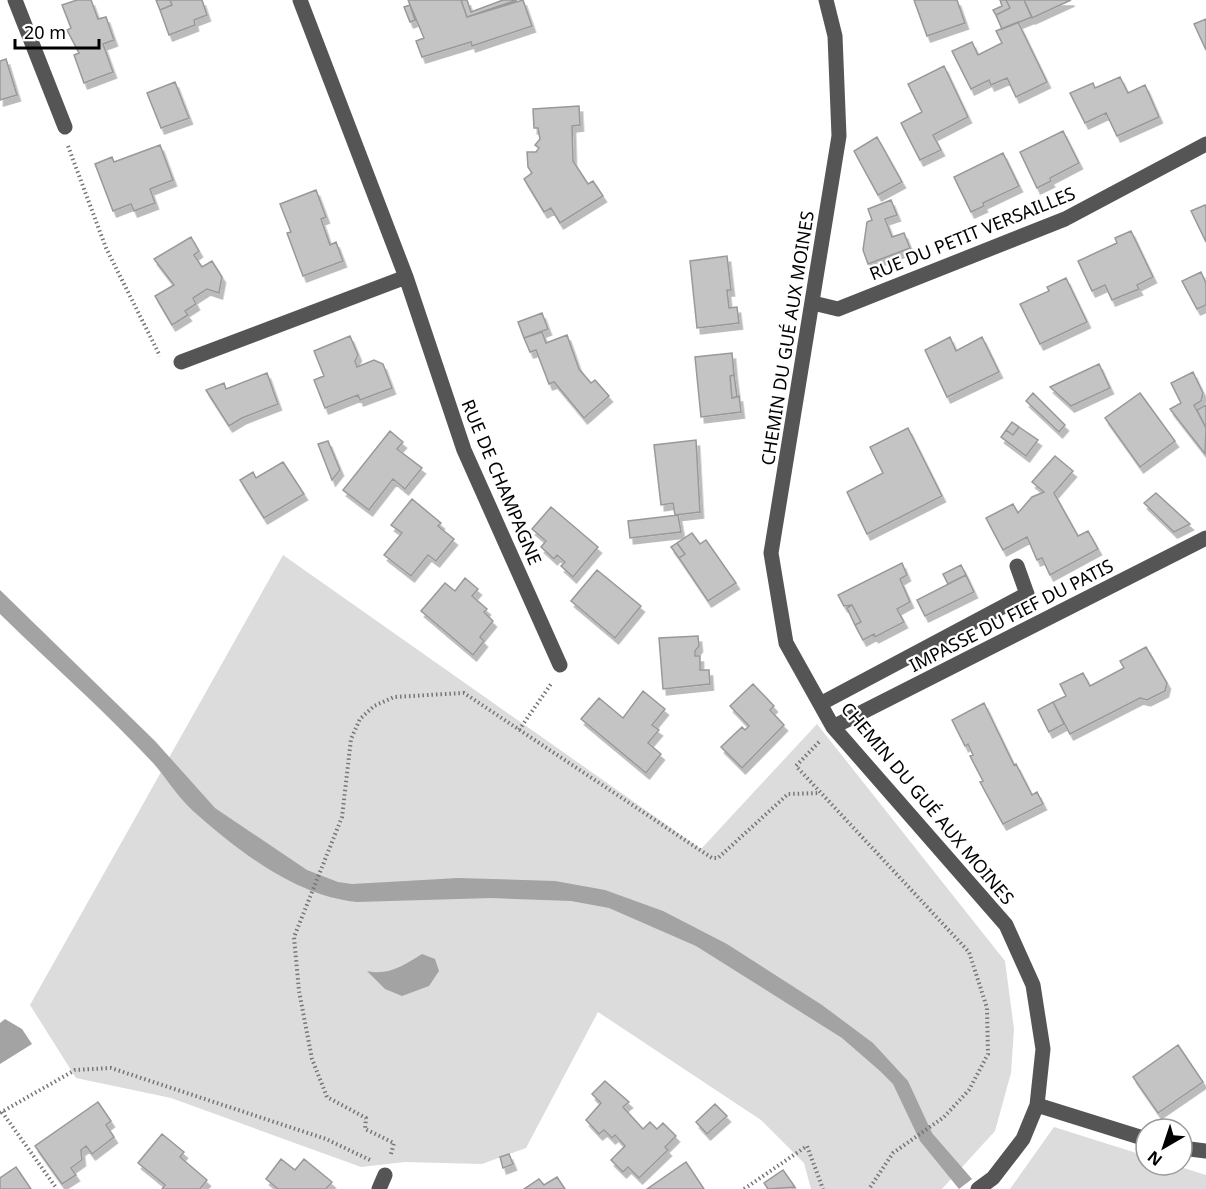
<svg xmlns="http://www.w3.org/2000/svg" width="1206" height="1189" font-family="'Noto Sans',sans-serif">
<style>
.green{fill:#dcdcdc}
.water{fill:#a3a3a3}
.building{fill:#c4c4c4;stroke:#999;stroke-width:1.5;filter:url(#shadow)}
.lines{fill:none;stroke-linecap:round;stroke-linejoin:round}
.path{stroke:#777;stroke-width:4;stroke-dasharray:1.5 3;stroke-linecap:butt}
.minor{stroke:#555;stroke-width:15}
.labels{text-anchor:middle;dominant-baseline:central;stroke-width:4.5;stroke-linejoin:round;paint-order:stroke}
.street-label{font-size:18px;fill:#000;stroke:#fff}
</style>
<defs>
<filter id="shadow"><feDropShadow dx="3.5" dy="6" stdDeviation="0" flood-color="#0004"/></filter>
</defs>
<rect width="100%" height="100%" fill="#fff"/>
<!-- green -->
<path class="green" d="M 283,555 L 701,849 L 817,724 L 1005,961 L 1014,1029 L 1011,1073 L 995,1131 L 942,1189 L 811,1189 L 804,1163 L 761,1120 L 598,1012 L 526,1148 L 482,1164 L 405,1162 L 361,1167 L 171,1098 L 76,1078 L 30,1005 Z
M 1054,1127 L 1146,1156 L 1146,1165 L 1174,1165 L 1206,1175 L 1206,1189 L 1010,1189 Z"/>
<!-- water -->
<path class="water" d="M 0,590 L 155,741 L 215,808 L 307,870 L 338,882 L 352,884 L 458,878 L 555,881 L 605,890 L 663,911 L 727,944 L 822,1005 L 873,1043 L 908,1081 L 932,1133 L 972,1179 L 959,1189 L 920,1141 L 893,1084 L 880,1071 L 842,1038 L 696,946 L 609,908 L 571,901 L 491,898 L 357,902 C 295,896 237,850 192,810 C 177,796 167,779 154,764 C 106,712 51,664 0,614 Z
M 422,954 L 435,959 L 439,971 L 429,986 L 402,996 L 385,989 L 367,971 C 389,976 404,965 422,954 Z
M 5,1019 L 22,1029 L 32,1044 L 0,1064 L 0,1023 Z"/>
<!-- building -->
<path class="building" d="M 77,0 L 91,0 L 98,19 L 106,17 L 114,40 L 103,44 L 113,72 L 84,83 L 74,55 L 79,53 L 67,30 L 71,28 L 62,5 Z
M 156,0 L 170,0 L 172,5 L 160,10 Z
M 170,0 L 202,0 L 207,15 L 194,20 L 195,25 L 169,35 L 160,10 L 172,5 Z
M 408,0 L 461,0 L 467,17 L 523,0 L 532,26 L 472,46 L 471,42 L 422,57 L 416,41 L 424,38 Z
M 461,0 L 467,0 L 471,12 L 503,0 L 517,0 L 467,17 Z
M 914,0 L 957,0 L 965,23 L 927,36 Z
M 1000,0 L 1006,0 L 1010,8 L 996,15 L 993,10 L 1002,6 Z
M 1006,0 L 1024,0 L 1032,17 L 1002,29 L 996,15 L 1010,8 Z
M 1024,0 L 1071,0 L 1032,18 Z
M 410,5 L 415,20 L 410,22 L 404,7 Z
M 1206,19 L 1206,50 L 1194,24 Z
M 1018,22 L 1047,82 L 1016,97 L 1007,78 L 991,85 L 989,80 L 971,89 L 952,51 L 972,42 L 978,55 L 1002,43 L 996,31 Z
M 6,59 L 17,95 L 0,100 L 0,61 Z
M 944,66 L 968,117 L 933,135 L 941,150 L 920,160 L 901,123 L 922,112 L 908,84 Z
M 1120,77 L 1128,93 L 1145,85 L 1159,117 L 1117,136 L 1106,113 L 1085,123 L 1070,93 L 1093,83 L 1095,88 Z
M 175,82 L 189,118 L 161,128 L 147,93 Z
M 579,106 L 580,125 L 572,126 L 573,161 L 588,184 L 593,181 L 603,196 L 560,223 L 551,208 L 544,212 L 524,179 L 532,173 L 528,167 L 527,152 L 536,152 L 539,148 L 535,145 L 540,139 L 538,128 L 534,128 L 533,109 Z
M 1063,131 L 1079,163 L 1050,178 L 1051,181 L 1037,188 L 1020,152 Z
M 877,137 L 902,182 L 878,195 L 854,151 Z
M 160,145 L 173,180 L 150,189 L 155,203 L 134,211 L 131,204 L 113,211 L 95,164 L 112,157 L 114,162 Z
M 1003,153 L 1019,186 L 983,203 L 984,206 L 971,212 L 954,177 Z
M 316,190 L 326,217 L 321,219 L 330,245 L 336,242 L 343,261 L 303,276 L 287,233 L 291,232 L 280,204 Z
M 891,200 L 897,215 L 885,219 L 892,237 L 904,233 L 910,248 L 868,264 L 863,250 L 867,222 L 872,220 L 868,209 Z
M 1205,205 L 1206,207 L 1206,242 L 1191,211 Z
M 1131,231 L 1153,277 L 1137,285 L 1139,289 L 1112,300 L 1105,285 L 1092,291 L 1078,261 L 1117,243 L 1115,238 Z
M 191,237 L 199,251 L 194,255 L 202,267 L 212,261 L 222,277 L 219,293 L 207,289 L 193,298 L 196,304 L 185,311 L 188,315 L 172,325 L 155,296 L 174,285 L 154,259 Z
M 727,256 L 731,290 L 727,290 L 729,308 L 737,307 L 739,323 L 697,328 L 690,261 Z
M 1201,272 L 1206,283 L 1206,305 L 1197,309 L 1182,281 Z
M 1066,278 L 1087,322 L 1040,344 L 1020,304 L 1049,291 L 1047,287 Z
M 542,313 L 548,329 L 524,338 L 518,322 Z
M 542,332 L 546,343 L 567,335 L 579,369 L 591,383 L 595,380 L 609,396 L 584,418 L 554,382 L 549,384 L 536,350 L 530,352 L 524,338 Z
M 350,336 L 358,355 L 355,361 L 357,367 L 374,360 L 383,364 L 392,388 L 360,400 L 358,395 L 325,408 L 314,380 L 324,376 L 314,351 Z
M 950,337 L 956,351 L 982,337 L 999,372 L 947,397 L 925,350 Z
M 732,353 L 734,375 L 730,376 L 732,398 L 739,396 L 741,412 L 701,417 L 695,357 Z
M 1099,364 L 1110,388 L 1071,406 L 1050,387 Z
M 1193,372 L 1203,393 L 1201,401 L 1194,405 L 1206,428 L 1205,454 L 1170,409 L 1181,403 L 1171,383 Z
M 267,373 L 278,404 L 242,418 L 229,426 L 206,390 L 224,383 L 226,389 Z
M 734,375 L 737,397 L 732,398 L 730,376 Z
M 1033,393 L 1065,425 L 1059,432 L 1026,401 Z
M 1140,393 L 1175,441 L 1140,467 L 1105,418 Z
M 1206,405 L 1206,428 L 1197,410 Z
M 1012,422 L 1019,427 L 1013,435 L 1006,430 Z
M 1019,427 L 1038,440 L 1026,456 L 1001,437 L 1006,430 L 1013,435 Z
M 908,428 L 942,496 L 867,534 L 847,492 L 883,473 L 870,447 Z
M 390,431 L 403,442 L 397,449 L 422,468 L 405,489 L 393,479 L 369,510 L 343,490 Z
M 696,440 L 700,512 L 675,515 L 673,503 L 661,505 L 654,445 Z
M 328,441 L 340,470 L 332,480 L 318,444 Z
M 1055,456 L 1073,471 L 1054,493 L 1078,536 L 1088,531 L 1098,549 L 1050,575 L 1042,558 L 1037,560 L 1027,537 L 1003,550 L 986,518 L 1013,504 L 1018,513 L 1032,497 L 1044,492 L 1032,482 Z
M 283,462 L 304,494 L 264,518 L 240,480 L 253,472 L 256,478 Z
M 1156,493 L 1190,524 L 1174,532 L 1144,503 Z
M 412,499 L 441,523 L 438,526 L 454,539 L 436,561 L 428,555 L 411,576 L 384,555 L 402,533 L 391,525 Z
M 551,507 L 598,547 L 573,577 L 561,566 L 565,562 L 557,555 L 554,559 L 541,547 L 546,541 L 532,529 Z
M 678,515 L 681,532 L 630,538 L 628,521 Z
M 692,533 L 700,544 L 706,540 L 736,583 L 708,601 L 679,558 L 685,554 L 677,543 Z
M 677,543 L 685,554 L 679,558 L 671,547 Z
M 902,563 L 907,575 L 900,579 L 910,602 L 897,609 L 904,622 L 875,637 L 874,634 L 863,640 L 855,625 L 861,622 L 852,605 L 844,606 L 838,595 Z
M 961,565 L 966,575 L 948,584 L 943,574 Z
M 597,570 L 641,606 L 615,638 L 571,601 Z
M 966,575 L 974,592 L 925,616 L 917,600 Z
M 465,578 L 478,589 L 472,596 L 487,609 L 484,612 L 493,621 L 480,637 L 484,641 L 473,655 L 421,611 L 445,583 L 455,591 Z
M 852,605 L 861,622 L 855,625 L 847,608 Z
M 698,636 L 699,646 L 695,651 L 695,656 L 700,656 L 700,670 L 709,670 L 710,684 L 663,689 L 659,638 Z
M 1146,647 L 1167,683 L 1165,691 L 1147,700 L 1140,698 L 1070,734 L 1053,702 L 1066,696 L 1060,684 L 1083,673 L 1090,686 L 1124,668 L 1120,661 Z
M 753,684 L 774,706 L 770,710 L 784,725 L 742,768 L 721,747 L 742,727 L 745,730 L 749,726 L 730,706 Z
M 643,691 L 665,709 L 652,725 L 659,730 L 648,743 L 661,754 L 646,773 L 581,719 L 599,698 L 623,718 Z
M 1053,702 L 1064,724 L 1049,732 L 1038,710 Z
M 984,703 L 1014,765 L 1016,764 L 1032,795 L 1037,792 L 1043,804 L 1003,824 L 980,782 L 983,781 L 970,756 L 973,755 L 968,744 L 965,746 L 952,720 Z
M 1178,1045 L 1203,1082 L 1158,1113 L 1133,1077 Z
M 605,1081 L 629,1102 L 623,1107 L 643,1129 L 650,1122 L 657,1129 L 663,1123 L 676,1136 L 665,1147 L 668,1150 L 639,1178 L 628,1167 L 623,1172 L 611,1160 L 625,1146 L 615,1135 L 612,1138 L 604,1130 L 599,1134 L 586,1120 L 601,1103 L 592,1094 Z
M 98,1102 L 111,1121 L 106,1125 L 114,1137 L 92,1154 L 86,1146 L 81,1150 L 82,1160 L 71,1168 L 76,1175 L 62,1184 L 35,1146 Z
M 715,1104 L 727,1116 L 707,1134 L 696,1122 Z
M 162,1134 L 184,1152 L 180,1157 L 207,1180 L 200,1189 L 162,1189 L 165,1185 L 138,1163 Z
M 509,1154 L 513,1164 L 503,1168 L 500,1157 Z
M 281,1159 L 295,1170 L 304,1159 L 332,1182 L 326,1189 L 278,1189 L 266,1179 Z
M 686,1162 L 704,1189 L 647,1189 Z
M 16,1167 L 31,1189 L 0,1189 L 0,1178 Z
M 783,1170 L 795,1187 L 768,1189 L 764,1183 Z
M 557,1177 L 565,1189 L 524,1189 L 539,1179 L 544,1185 Z"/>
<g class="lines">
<!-- path -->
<path class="path" d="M 68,146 L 106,248 L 160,356
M 519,730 L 551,684
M 819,742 L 796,766 L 969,952 L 987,1008 L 988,1054 L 969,1090 L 944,1117 L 893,1153 L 869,1189
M 2,1112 L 57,1189
M 0,1113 L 75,1070 L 111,1068 L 326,1139 L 370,1160
M 391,1154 L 394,1143 L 365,1129 L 366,1118 L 327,1097 L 312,1059 L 299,991 L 294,937 L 342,817 L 351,739 L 360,719 L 374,706 L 394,697 L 464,693 L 712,858 L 718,858 L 788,794 L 820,793
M 744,1189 L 807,1146 L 823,1189"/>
<!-- minor -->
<path class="minor" d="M 15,0 L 65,127
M 300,0 L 406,277 L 464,450 L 560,665
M 826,0 L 835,36 L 839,136 L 771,553 L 786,643 L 833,727 L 1006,925 L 1033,985 L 1043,1049 L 1037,1105 L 1023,1139 L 993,1178 L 978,1189
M 813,303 L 838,309 L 1065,219 L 1206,144
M 181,362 L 406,277
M 820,704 L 1027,594 L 1017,566
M 833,727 L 1206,538
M 1037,1105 L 1146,1139
M 1182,1148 L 1206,1151
M 379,1189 L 385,1175"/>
</g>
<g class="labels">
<!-- street labels -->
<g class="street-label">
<text transform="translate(972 233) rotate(-22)">RUE DU PETIT VERSAILLES</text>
<text transform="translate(787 338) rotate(-81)">CHEMIN DU GUÉ AUX MOINES</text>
<text transform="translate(502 482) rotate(67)">RUE DE CHAMPAGNE</text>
<text transform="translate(1011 615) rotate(-27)">IMPASSE DU FIEF DU PATIS</text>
<text transform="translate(928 803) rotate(50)">CHEMIN DU GUÉ AUX MOINES</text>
</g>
</g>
<!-- north arrow -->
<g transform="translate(1164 1147) rotate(219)"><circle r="28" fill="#ffffff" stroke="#999999" stroke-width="1.5"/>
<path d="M0-4.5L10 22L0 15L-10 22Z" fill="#000000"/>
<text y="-9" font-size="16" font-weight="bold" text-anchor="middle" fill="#000000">N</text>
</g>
<!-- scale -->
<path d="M15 39v9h84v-9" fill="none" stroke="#000000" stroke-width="3"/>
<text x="24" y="39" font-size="18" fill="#000000" stroke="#ffffff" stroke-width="4.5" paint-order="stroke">20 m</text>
</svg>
